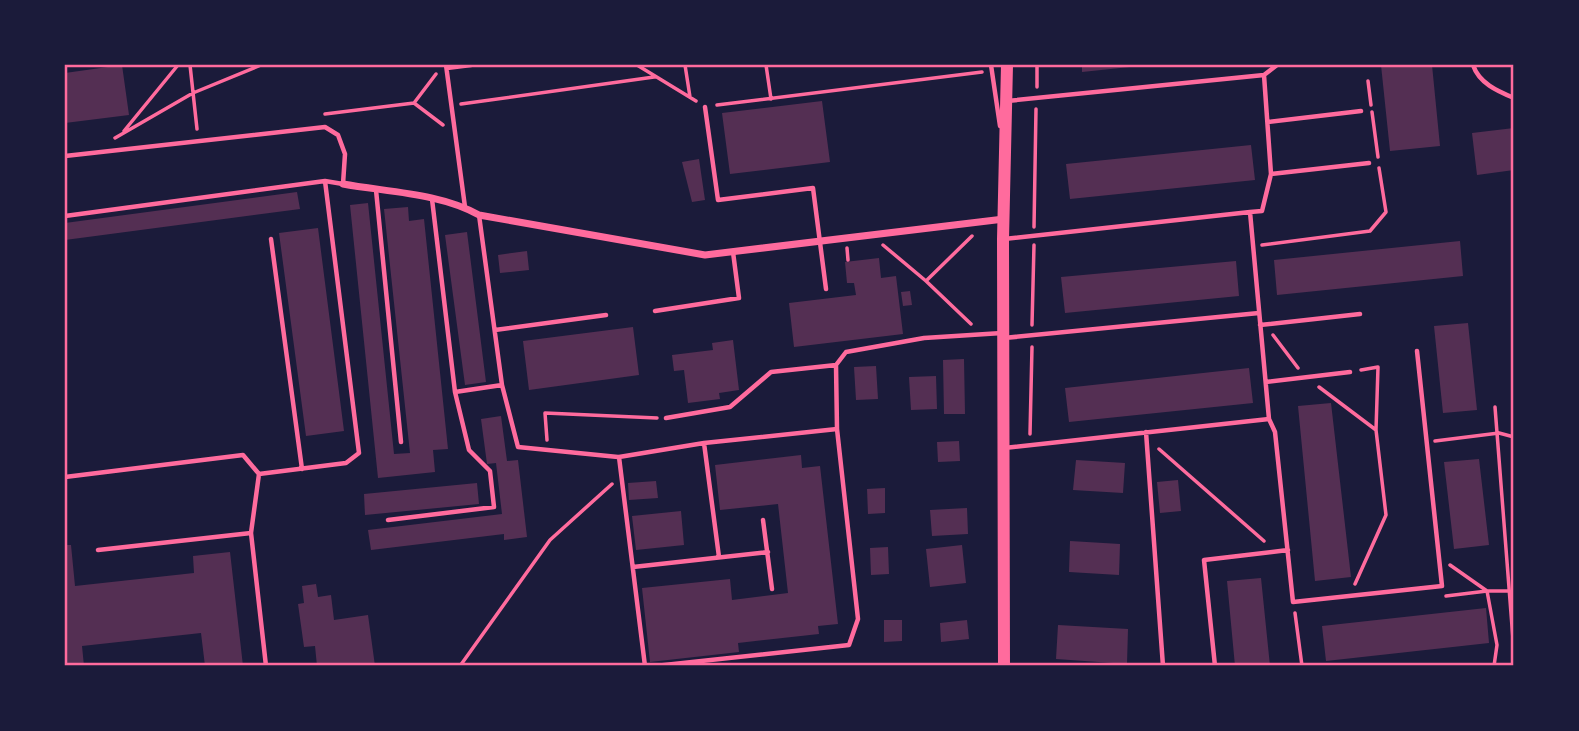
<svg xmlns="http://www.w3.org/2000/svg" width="1579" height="731" font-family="Helvetica,sans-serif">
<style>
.building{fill:#542f53}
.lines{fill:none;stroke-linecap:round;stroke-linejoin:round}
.path{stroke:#ff6b9d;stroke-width:3.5}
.service{stroke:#ff6b9d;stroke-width:4.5}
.minor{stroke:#ff6b9d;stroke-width:7}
.tertiary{stroke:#ff6b9d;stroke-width:12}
.neatline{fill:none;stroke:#ff6b9d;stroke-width:2.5}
</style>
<rect width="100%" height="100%" fill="#1b1b3a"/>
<!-- building -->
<path class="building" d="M 122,65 L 129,115 L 65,123 L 65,73 Z
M 1082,65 L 1129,65 L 1130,67 L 1082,72 Z
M 1381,65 L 1432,65 L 1440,146 L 1390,151 Z
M 822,101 L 830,162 L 730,174 L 722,113 Z
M 1514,128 L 1514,170 L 1477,175 L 1472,133 Z
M 1251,145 L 1255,180 L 1070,199 L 1066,164 Z
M 699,159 L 705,200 L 692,202 L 682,162 Z
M 297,192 L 300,209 L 65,240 L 65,223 Z
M 368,203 L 394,454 L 410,453 L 384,209 L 408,207 L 409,221 L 424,219 L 448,449 L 433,450 L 435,472 L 378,478 L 350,205 Z
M 318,228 L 344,431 L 306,436 L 279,233 Z
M 467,232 L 486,382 L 465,385 L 445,235 Z
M 1460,241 L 1463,276 L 1277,295 L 1274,260 Z
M 527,251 L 529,270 L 500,273 L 498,255 Z
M 879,258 L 881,278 L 896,276 L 903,334 L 794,347 L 789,303 L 856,295 L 854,283 L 847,283 L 845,262 Z
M 1236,261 L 1239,296 L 1065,313 L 1061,277 Z
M 910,291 L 912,305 L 903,306 L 901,292 Z
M 1468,323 L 1477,410 L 1443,413 L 1434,326 Z
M 633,327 L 639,375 L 529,390 L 523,341 Z
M 733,340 L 739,390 L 719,393 L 720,399 L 688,403 L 684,370 L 674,371 L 672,355 L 713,350 L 712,343 Z
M 964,359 L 965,414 L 944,414 L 943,360 Z
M 876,366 L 878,399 L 856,400 L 854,367 Z
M 1249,368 L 1253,403 L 1069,422 L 1065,388 Z
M 936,376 L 937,409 L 911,410 L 909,377 Z
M 1331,403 L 1351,577 L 1315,581 L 1298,406 Z
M 501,416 L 507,461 L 518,460 L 527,537 L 504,540 L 504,534 L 371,550 L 368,530 L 502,514 L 496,463 L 487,464 L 481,419 Z
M 959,441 L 960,461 L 938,462 L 937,442 Z
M 801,455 L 802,468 L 820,466 L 838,624 L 818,626 L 819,634 L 738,643 L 739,652 L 650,662 L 642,588 L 730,579 L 732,600 L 788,593 L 778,504 L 720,510 L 715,465 Z
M 1479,459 L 1489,545 L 1454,549 L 1444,462 Z
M 1076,460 L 1125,463 L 1123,493 L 1073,490 Z
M 1178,480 L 1181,511 L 1160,513 L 1157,482 Z
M 656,481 L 658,498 L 629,500 L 628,483 Z
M 477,483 L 479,504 L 365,515 L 364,494 Z
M 885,488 L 885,513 L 868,514 L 867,489 Z
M 967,508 L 968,534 L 932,536 L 930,510 Z
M 681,511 L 684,545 L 636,550 L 632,516 Z
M 1070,541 L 1120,544 L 1119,575 L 1069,572 Z
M 65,545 L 71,545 L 75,586 L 194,573 L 193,556 L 230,552 L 243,666 L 205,666 L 201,633 L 82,646 L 84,666 L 66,666 Z
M 962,545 L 966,583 L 930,587 L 926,549 Z
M 888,547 L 889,574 L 871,575 L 870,548 Z
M 1261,578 L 1270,666 L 1235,666 L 1227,581 Z
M 316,584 L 318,597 L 331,595 L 334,620 L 368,615 L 375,666 L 317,666 L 315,646 L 304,647 L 298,604 L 304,603 L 302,586 Z
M 1486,608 L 1489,643 L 1326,661 L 1322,626 Z
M 884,620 L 902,620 L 902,641 L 884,642 Z
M 967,620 L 969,639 L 941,642 L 940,623 Z
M 1058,625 L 1128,629 L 1127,664 L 1056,659 Z"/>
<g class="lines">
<!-- path -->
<path class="path" d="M 190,65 L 197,129
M 637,65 L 696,101
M 685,65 L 690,97
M 766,65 L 771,99
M 1368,81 L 1371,105
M 1037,87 L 1037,65
M 414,103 L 436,74
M 461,104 L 654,77
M 717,105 L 982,72
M 1372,112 L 1378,157
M 325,114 L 414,103 L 443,125
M 124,131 L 178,65
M 115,138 L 193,93 L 261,65
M 1034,227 L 1036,109
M 883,245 L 926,281 L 971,324
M 1262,245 L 1370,231 L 1386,212 L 1379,168
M 847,248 L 848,260
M 926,281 L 972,236
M 1032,325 L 1034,245
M 1273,335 L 1298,368
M 1319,387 L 1376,430
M 1495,407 L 1514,652
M 1030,434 L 1032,347
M 547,440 L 545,413 L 657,418
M 1435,441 L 1499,433 L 1514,437
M 1159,449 L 1264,541
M 1355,584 L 1386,515 L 1376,430 L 1378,367 L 1361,370
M 1446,596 L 1487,591 L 1450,565
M 1295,613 L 1302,666
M 460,666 L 550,540 L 612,484
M 1494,666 L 1497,645 L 1487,591 L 1509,591 L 1514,594"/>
<!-- service -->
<path class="service" d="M 446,65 L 465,207
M 991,65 L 1000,126
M 1473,65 C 1479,83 1497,91 1514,98
M 447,68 L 471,65
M 1264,75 L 1277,65
M 1007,101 L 1264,75 L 1271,174 L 1262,211 L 1250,212
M 705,107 L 718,200 L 813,188 L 826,289
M 1268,122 L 1361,111
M 65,156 L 325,127 L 338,135 L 345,154 L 343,184 L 325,181 L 65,216
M 1271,174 L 1369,163
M 376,190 L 401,442
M 432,199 L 455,392
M 479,215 L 502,385 L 518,447 L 618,457
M 271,239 L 302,469
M 1004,239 L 1250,212 L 1269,419 L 1004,448
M 655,311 L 739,298 L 733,252
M 1260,325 L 1360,314
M 495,330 L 606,315
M 1004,338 L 1259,313
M 1266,382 L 1350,372
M 666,418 L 730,407 L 771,372 L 836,365 L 846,352 L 924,338 L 1002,333
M 1269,419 L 1275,432 L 1293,602 L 1442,586 L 1417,351
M 1146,432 L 1163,666
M 704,443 L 719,557
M 65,477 L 243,455 L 259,474
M 388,520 L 494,507 L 490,471 L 469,450 L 455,392 L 502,385
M 763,520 L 772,589
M 251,533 L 259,474 L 346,463 L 359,453 L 325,181
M 98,550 L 251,533 L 266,666
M 633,567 L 768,552
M 645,666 L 619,457 L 704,443 L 837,429
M 655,666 L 849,645 L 858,619 L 837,429 L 836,365
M 1215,666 L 1204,560 L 1288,550"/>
<!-- minor -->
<path class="minor" d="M 343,184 C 387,192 440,193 479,215 L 705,255 L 1004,219"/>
<!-- tertiary -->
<path class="tertiary" d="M 1004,666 L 1003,239 L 1007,65"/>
</g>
<!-- border -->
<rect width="1579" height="731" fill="none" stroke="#1b1b3a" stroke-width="133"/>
<rect x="66" y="66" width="1446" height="598" class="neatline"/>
</svg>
